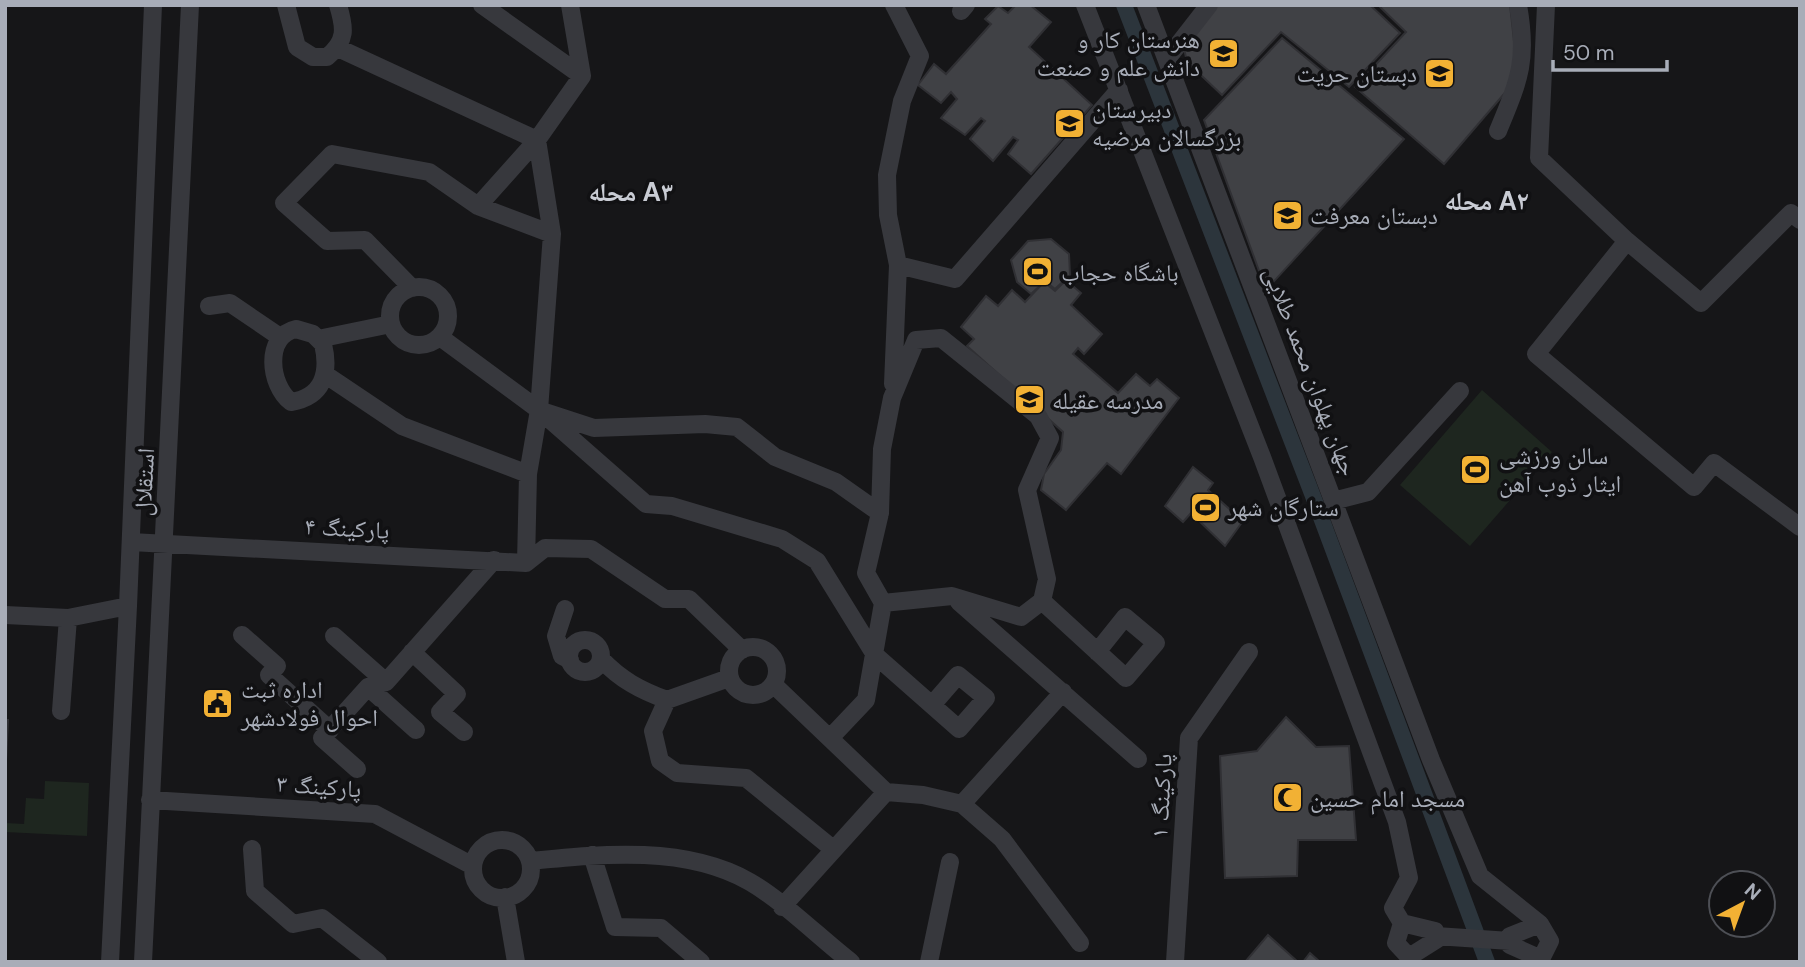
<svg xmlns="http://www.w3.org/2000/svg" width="1805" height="967" font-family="'DM Sans','Noto Naskh Arabic',sans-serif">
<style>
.green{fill:#1e261f}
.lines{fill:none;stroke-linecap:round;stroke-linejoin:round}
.canal{stroke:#2c353c;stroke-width:16}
.building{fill:#404145;stroke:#303034;stroke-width:2}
.minor{stroke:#37383d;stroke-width:18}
.labels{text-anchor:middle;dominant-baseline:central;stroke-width:7;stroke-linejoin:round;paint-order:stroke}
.poi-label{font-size:24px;fill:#a8adb8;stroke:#111113;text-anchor:start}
.street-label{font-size:24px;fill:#a8adb8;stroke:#111113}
.neighbourhood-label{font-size:26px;font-weight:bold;fill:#c9ccd4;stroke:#111113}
</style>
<rect width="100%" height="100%" fill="#161618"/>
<!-- green -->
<path class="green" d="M 1482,390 L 1552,452 L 1470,546 L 1400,485 Z
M 45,781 L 89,783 L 87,836 L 5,832 L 5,823 L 24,824 L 26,798 L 44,799 Z"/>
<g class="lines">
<!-- canal -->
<path class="canal" d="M 1124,5 L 1316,504 L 1487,962"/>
</g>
<!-- building -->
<path class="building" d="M 1016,5 L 1030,5 L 1051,22 L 1029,47 L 1092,105 L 1031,174 L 1008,154 L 1018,140 L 1013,137 L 993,161 L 970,139 L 985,121 L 981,118 L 965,135 L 941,118 L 957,99 L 951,92 L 941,103 L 918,85 L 934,64 L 946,74 L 991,24 L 985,19 L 998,6 L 1008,13 Z
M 1216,5 L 1370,5 L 1400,33 L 1349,87 L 1281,32 L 1222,95 L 1187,62 L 1183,44 Z
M 1378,5 L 1510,5 L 1516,59 L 1510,87 L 1444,164 L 1355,87 L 1406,32 Z
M 1282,38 L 1404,139 L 1266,290 L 1204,120 Z
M 1051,239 L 1069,254 L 1070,275 L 1055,289 L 1045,281 L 1031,294 L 1017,282 L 1011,260 L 1028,241 Z
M 1066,280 L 1081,293 L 1071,305 L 1102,334 L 1084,354 L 1078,348 L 1073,354 L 1118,393 L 1136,374 L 1150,386 L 1157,379 L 1179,398 L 1121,474 L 1107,463 L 1066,510 L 1041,490 L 1044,474 L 1061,450 L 1063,432 L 967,346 L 974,339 L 961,327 L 986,296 L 998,306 L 1012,290 L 1025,302 L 1044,282 L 1055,291 Z
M 1193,467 L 1213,483 L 1208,490 L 1243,521 L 1225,546 L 1191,513 L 1183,522 L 1165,506 Z
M 1286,717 L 1316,747 L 1349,746 L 1356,840 L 1298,840 L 1297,876 L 1225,878 L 1220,756 L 1257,751 Z
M 5,720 L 8,720 L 5,781 Z
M 1268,935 L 1298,962 L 1245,962 Z
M 1310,953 L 1320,962 L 1303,962 Z"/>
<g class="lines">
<!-- minor -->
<path class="minor" d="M 286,5 L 297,47 L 313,57 L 327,57 C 347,41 345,28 338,5
M 482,5 L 582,76
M 1085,5 L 1262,457 L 1397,822 L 1409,878 L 1393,908 L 1402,923
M 1146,5 L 1431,760 L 1480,876 L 1540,924
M 1546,5 L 1539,158 L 1627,241 L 1701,303 L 1791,213 L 1800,220
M 961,11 L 966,5
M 338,48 L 537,140 L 478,206
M 1167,59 L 1209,5
M 1498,131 C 1519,80 1528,61 1518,5
M 1627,241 L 1536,354 L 1694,487 L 1714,463 L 1800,527
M 898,265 L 955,279 L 1119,90
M390 316a29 29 0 1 1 58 0a29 29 0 1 1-58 0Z
M 412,288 L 365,240 L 327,241 L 284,203 L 332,154 L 429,172 L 478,206 L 552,234
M 209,306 L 230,303 L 280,337
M 296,329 L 313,334 L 323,344 C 330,373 323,397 291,402 C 269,385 264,336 296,329 Z
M 440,337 L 539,410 L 646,504 L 672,506 L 782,539 L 817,561 L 875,655 L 959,729 L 986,698 L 958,675 L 932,705
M 318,339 L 391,324
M 326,375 L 402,426 L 528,474
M 893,384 L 898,265 L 888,215 L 887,175 L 902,101 L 920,56 L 894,5
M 545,412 L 594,428 L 705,424 L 737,427 L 775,457 L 836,482 L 880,513
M 1333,501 L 1368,492 L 1460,391
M 131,542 L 526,563
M 526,563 L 528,474 L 539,410 L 552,234 L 537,140 L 582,76 L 570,5
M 526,563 L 545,548 L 591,549 L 665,599 L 689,599 L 742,650
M 1042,601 L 1126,678 L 1156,643 L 1125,617 L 1097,652
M 959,602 L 1138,759
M 565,609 L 556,636 L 562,656 L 570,660
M 5,615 L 68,618 L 128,606
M 242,635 L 277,666 L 269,675 L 330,730
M 334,636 L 386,682
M569 656a16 16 0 1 1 32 0a16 16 0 1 1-32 0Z
M729 671a24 24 0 1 1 48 0a24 24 0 1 1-48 0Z
M 412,652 L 457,694 L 440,712 L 464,732
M 601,659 C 621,680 640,690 667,700
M 729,678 L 667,700 L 653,731 L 660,761 L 677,773 L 746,778 L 833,849
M 774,685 L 886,792 L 923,795 L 962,804 L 1002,839 L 1080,943
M 368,687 L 416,730
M 61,711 L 68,618
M 830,738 L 866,700 L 883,603 L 866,573 L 880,513 L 882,449 L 892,398 L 916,340 L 941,338 L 1038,416 L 1050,438 L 1027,490 L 1047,579 L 1042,601 L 1021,617 L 952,596 L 883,603
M 357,769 L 322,738 L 368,687 L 386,682 L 494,560
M 150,800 L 375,814 L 473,866
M 962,804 L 1063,692
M473 869a29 29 0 1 1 58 0a29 29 0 1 1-58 0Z
M 252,849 L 255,891 L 293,924 L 322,918 L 378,962
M 592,855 L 615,927 L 661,928 L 701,962
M 530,861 C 601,854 686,845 750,882 C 783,901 820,938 851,962
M 505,897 L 516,962
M 782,907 L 886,792
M 1402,923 L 1435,931 L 1436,940 L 1409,957 L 1396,943 Z
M 1540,924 L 1550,941 L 1541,959 L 1510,945 L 1510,936 Z
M 1436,936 L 1510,941
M 110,962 L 128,606 L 153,5
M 143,962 L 190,5
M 929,962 L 950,862
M 1175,962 L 1189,738 L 1249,652"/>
</g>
<!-- icons -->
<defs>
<symbol id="school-square" viewBox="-11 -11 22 22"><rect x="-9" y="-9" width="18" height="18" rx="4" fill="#f2b134" stroke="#111113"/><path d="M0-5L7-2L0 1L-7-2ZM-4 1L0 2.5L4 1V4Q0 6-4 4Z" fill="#111"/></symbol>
<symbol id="stadium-square" viewBox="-11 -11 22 22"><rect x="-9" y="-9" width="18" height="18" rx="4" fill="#f2b134" stroke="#111113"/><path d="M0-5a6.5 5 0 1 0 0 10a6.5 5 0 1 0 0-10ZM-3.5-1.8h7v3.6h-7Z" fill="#111"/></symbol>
<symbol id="civic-square" viewBox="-11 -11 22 22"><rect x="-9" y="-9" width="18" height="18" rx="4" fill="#f2b134" stroke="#111113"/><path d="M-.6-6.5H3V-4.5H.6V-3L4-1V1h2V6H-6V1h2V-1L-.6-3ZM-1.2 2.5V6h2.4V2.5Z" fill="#111"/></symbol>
<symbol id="mosque-square" viewBox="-11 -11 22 22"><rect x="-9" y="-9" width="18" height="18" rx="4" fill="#f2b134" stroke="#111113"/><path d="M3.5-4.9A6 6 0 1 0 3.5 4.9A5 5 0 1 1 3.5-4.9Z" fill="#111"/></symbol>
</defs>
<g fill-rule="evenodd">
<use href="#school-square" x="1206" y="36" width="35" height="35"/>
<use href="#school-square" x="1422" y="56" width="35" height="35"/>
<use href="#school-square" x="1052" y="106" width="35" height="35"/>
<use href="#school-square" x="1270" y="198" width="35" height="35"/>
<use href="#stadium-square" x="1020" y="254" width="35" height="35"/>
<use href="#school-square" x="1012" y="382" width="35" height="35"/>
<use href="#stadium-square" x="1458" y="452" width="35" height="35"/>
<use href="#stadium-square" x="1188" y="490" width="35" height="35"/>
<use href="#civic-square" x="200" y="686" width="35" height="35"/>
<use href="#mosque-square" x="1270" y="780" width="35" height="35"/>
</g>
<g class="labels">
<!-- poi labels -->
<g class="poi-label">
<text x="1200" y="39" text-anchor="end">هنرستان کار و<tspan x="1200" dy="28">دانش علم و صنعت</tspan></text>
<text x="1417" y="73" text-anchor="end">دبستان حریت</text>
<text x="1092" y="109">دبیرستان<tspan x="1092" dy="28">بزرگسالان مرضیه</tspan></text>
<text x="1310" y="215">دبستان معرفت</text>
<text x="1061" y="272">باشگاه حجاب</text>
<text x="1052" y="400">مدرسه عقیله</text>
<text x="1499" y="455">سالن ورزشی<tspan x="1499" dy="28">ایثار ذوب آهن</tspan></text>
<text x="1228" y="507">ستارگان شهر</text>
<text x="241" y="689">اداره ثبت<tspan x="241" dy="28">احوال فولادشهر</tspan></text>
<text x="1310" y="798">مسجد امام حسین</text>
</g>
<!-- street labels -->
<g class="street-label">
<text transform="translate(1311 371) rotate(69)">جهان پهلوان محمد طلایی</text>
<text transform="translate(144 482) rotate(-87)">استقلال</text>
<text transform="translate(347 528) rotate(3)">پارکینگ ۴</text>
<text transform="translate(319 786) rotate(4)">پارکینگ ۳</text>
<text transform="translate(1161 796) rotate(-87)">پارکینگ ۱</text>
</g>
<!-- neighbourhood labels -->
<g class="neighbourhood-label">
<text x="631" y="192">محله A۳</text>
<text x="1487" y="201">محله A۲</text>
</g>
</g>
<!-- border -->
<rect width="1805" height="967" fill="none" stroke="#a8adb8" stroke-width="14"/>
<!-- north arrow -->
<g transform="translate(1742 904) rotate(41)"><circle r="33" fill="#111113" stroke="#4d4f55" stroke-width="2"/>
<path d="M0-5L12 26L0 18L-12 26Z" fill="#f2b134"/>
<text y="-10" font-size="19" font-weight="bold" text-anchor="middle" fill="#a8adb8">N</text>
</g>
<!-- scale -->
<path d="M1553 60v10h114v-10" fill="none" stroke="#a8adb8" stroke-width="3.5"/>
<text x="1563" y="60" font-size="21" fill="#a8adb8" stroke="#111113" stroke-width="5" paint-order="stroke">50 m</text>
</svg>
